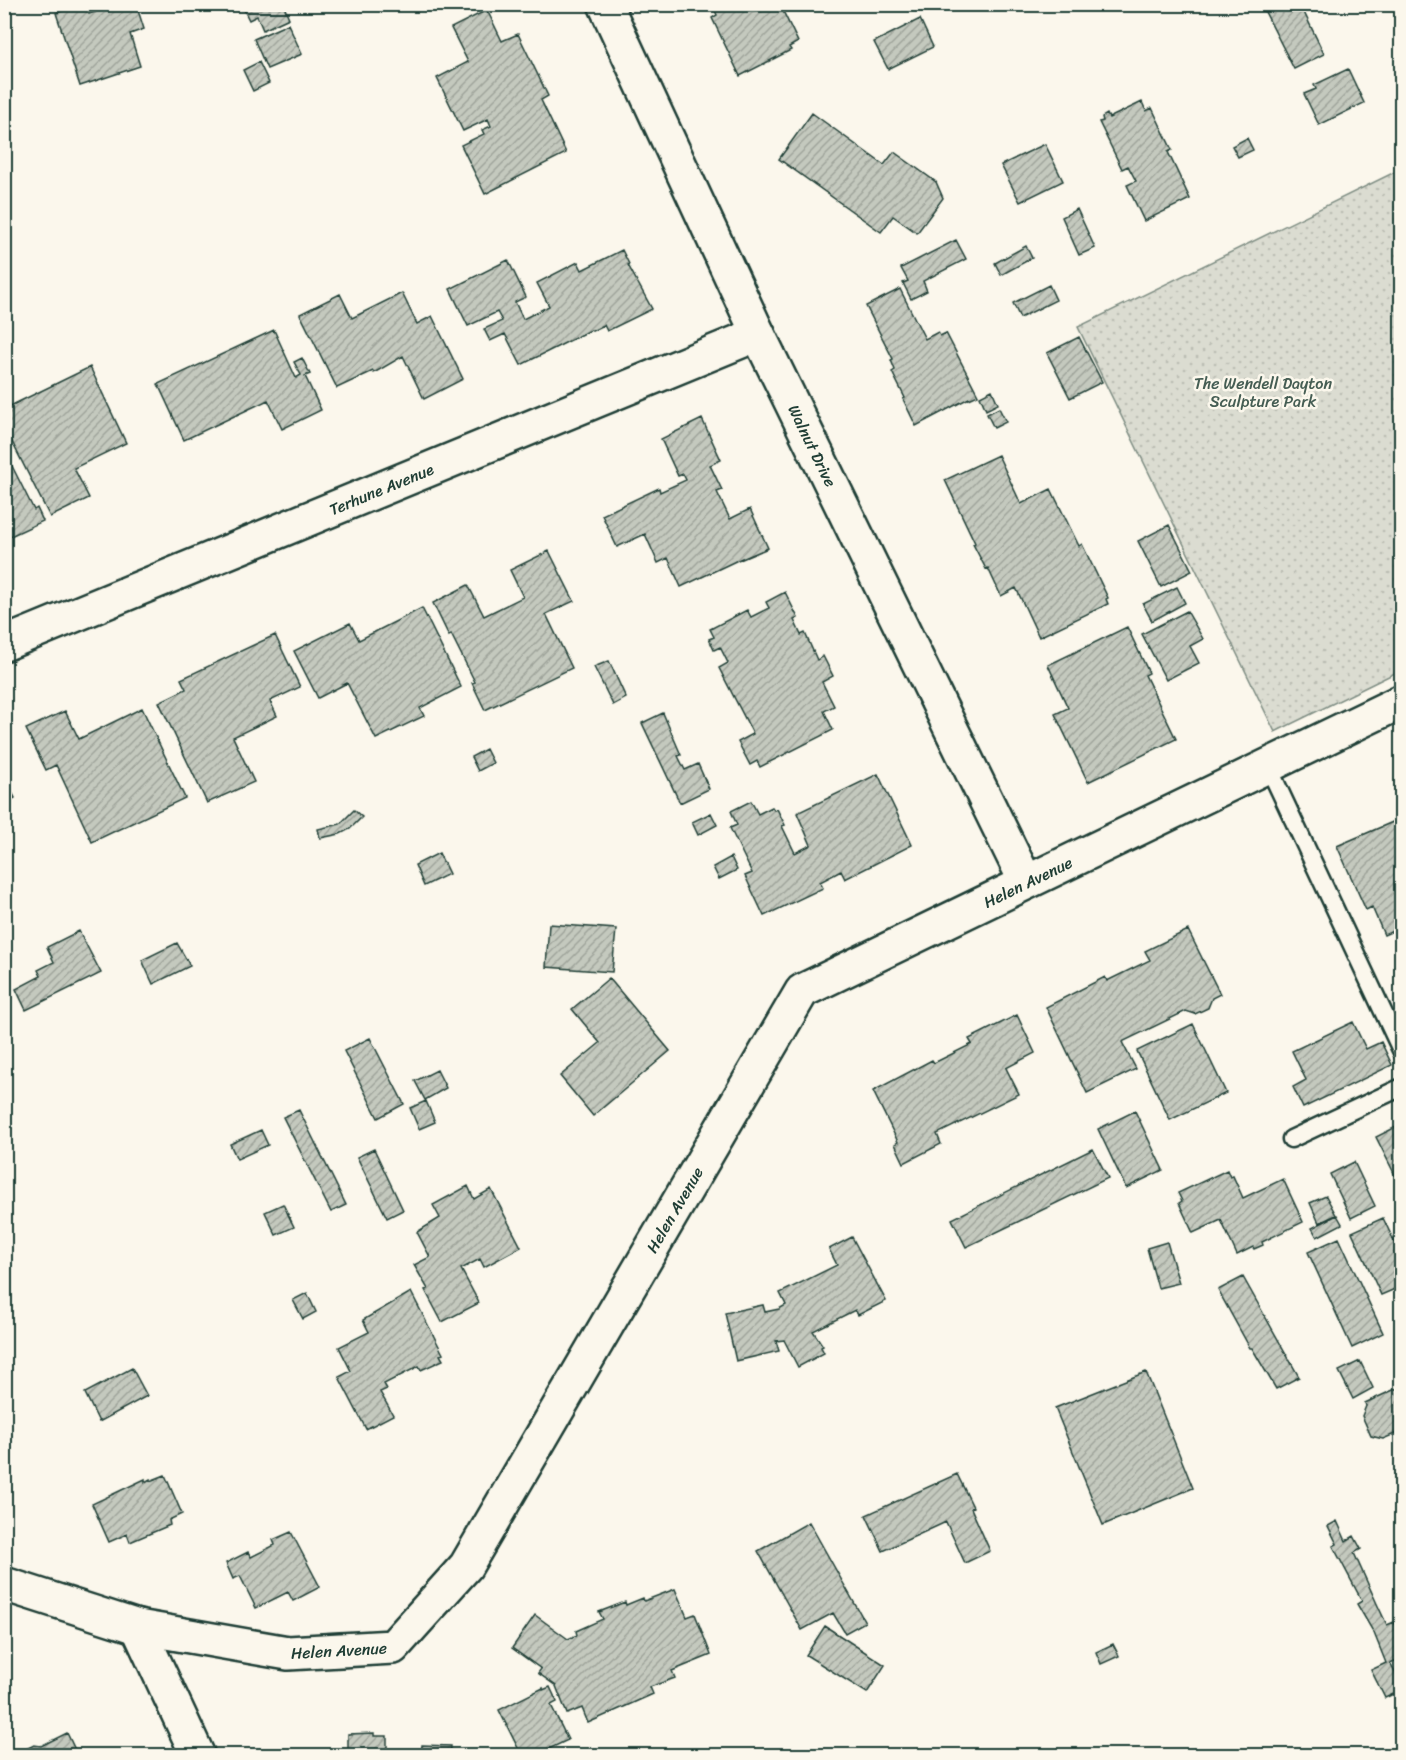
<svg xmlns="http://www.w3.org/2000/svg" width="1406" height="1760" font-family="Sriracha,sans-serif">
<style>
.park{fill:url(#park-dots);stroke:#7d8c82;stroke-width:1.5}
.building{fill:url(#building-hatch);stroke:#1f3d34;stroke-width:1.5}
.lines{fill:none;stroke-linecap:round;stroke-linejoin:round}
.lane-casing{stroke:#1f3d34;stroke-width:21}
.street-casing{stroke:#1f3d34;stroke-width:38}
.lane{stroke:#fbf7ec;stroke-width:16}
.street{stroke:#fbf7ec;stroke-width:33}
.labels{text-anchor:middle;dominant-baseline:central;stroke-width:5;stroke-linejoin:round;paint-order:stroke}
.park-label{font-size:16px;fill:#455d53;stroke:#fbf7ec}
.street-label{font-size:16px;fill:#1f3d34;stroke:#fbf7ec}
</style>
<defs>
<pattern id="park-dots" width="8" height="8" patternUnits="userSpaceOnUse" patternTransform="scale(1.5)"><rect width="8" height="8" fill="#dbdcd1"/><path d="M2 2h.1M6 6h.1" fill="none" stroke="#bcbeb4" stroke-width="1.8" stroke-linecap="round"/></pattern>
<pattern id="building-hatch" width="6" height="6" patternUnits="userSpaceOnUse" patternTransform="scale(1.5)"><rect width="6" height="6" fill="#c4c9be"/><path d="M-1 1l2-2M0 6l6-6M5 7l2-2" fill="none" stroke="#9fa49b"/></pattern>
</defs>
<rect width="100%" height="100%" fill="#fbf7ec"/>
<filter id="ink" filterUnits="userSpaceOnUse"><feTurbulence type="fractalNoise" baseFrequency=".0167" numOctaves="2"/><feDisplacementMap in="SourceGraphic" scale="12" xChannelSelector="R" yChannelSelector="G"/><feConvolveMatrix kernelMatrix="1 2 1 2 8 2 1 2 1" color-interpolation-filters="sRGB"/></filter>
<g filter="url(#ink)">
<!-- park -->
<path class="park" d="M 1401,169 L 1401,670 L 1275,732 L 1078,327 Z"/>
<!-- building -->
<path class="building" d="M 82,4 L 86,4 L 89,14 L 118,4 L 136,4 L 144,29 L 130,34 L 140,66 L 80,86 L 56,13 Z
M 241,4 L 283,4 L 289,18 L 263,30 L 257,16 L 249,20 Z
M 712,4 L 791,4 L 782,9 L 798,42 L 789,47 L 791,50 L 740,76 L 712,18 L 717,15 Z
M 1261,4 L 1300,4 L 1324,54 L 1294,69 Z
M 487,10 L 502,41 L 518,34 L 548,96 L 541,100 L 566,153 L 485,194 L 461,145 L 484,134 L 482,130 L 491,126 L 488,119 L 463,131 L 437,78 L 468,62 L 451,28 Z
M 920,19 L 933,47 L 888,69 L 874,42 Z
M 288,24 L 302,54 L 267,69 L 254,39 Z
M 259,62 L 269,83 L 253,91 L 243,70 Z
M 1348,69 L 1364,103 L 1319,125 L 1304,94 L 1316,89 L 1314,85 Z
M 1142,102 L 1146,111 L 1152,108 L 1172,150 L 1168,152 L 1190,199 L 1144,221 L 1127,185 L 1136,181 L 1128,166 L 1122,169 L 1099,122 L 1103,121 L 1102,117 L 1107,114 L 1109,118 Z
M 812,113 L 884,165 L 894,152 L 936,182 L 943,198 L 917,233 L 893,216 L 881,232 L 779,159 Z
M 1247,138 L 1253,150 L 1238,157 L 1232,146 Z
M 1045,144 L 1063,181 L 1020,202 L 1001,165 Z
M 1077,209 L 1095,248 L 1079,255 L 1062,217 Z
M 956,240 L 966,259 L 923,281 L 927,291 L 911,299 L 903,283 L 908,281 L 901,268 Z
M 1026,246 L 1032,258 L 1001,275 L 995,263 Z
M 622,250 L 629,264 L 628,265 L 652,309 L 607,331 L 604,325 L 592,331 L 591,330 L 521,365 L 505,334 L 490,341 L 484,329 L 502,321 L 497,312 L 468,326 L 450,289 L 508,260 L 526,297 L 515,302 L 523,319 L 549,306 L 537,283 L 578,262 L 582,270 Z
M 1049,285 L 1056,300 L 1020,318 L 1013,303 Z
M 900,289 L 925,339 L 938,332 L 940,336 L 946,333 L 978,395 L 969,399 L 969,398 L 916,426 L 903,399 L 905,398 L 892,372 L 895,370 L 891,360 L 893,359 L 866,306 Z
M 402,293 L 417,324 L 432,316 L 463,379 L 424,399 L 403,356 L 374,373 L 373,371 L 337,388 L 300,314 L 340,294 L 352,318 Z
M 274,330 L 296,378 L 301,375 L 294,362 L 302,358 L 310,374 L 305,376 L 321,410 L 282,429 L 268,400 L 184,440 L 158,384 Z
M 1079,337 L 1102,382 L 1070,398 L 1047,353 Z
M 90,367 L 126,443 L 74,468 L 89,498 L 50,517 L 4,426 L 4,409 Z
M 992,390 L 998,404 L 986,410 L 980,396 Z
M 999,408 L 1006,422 L 994,428 L 987,414 Z
M 702,419 L 721,460 L 710,465 L 722,490 L 717,492 L 730,519 L 750,509 L 768,548 L 742,559 L 742,558 L 681,587 L 668,558 L 658,563 L 645,534 L 617,547 L 602,515 L 659,488 L 660,492 L 686,480 L 683,474 L 678,476 L 661,439 Z
M 4,450 L 34,510 L 37,508 L 43,521 L 4,539 Z
M 998,455 L 1021,504 L 1051,489 L 1079,546 L 1082,544 L 1108,598 L 1106,599 L 1108,604 L 1039,637 L 1016,588 L 1001,596 L 988,568 L 986,569 L 973,544 L 975,543 L 945,480 Z
M 1169,525 L 1192,571 L 1161,587 L 1138,541 Z
M 549,551 L 574,601 L 546,614 L 572,668 L 485,710 L 472,683 L 475,682 L 451,634 L 449,636 L 433,603 L 468,585 L 484,616 L 523,597 L 510,570 Z
M 1177,587 L 1185,603 L 1152,621 L 1143,604 Z
M 785,592 L 798,618 L 794,620 L 801,635 L 805,633 L 817,660 L 823,656 L 833,676 L 822,682 L 834,706 L 824,711 L 833,730 L 760,767 L 757,761 L 750,765 L 738,742 L 753,734 L 719,668 L 728,663 L 720,647 L 714,650 L 709,639 L 714,637 L 710,629 L 747,610 L 751,617 L 769,608 L 766,602 Z
M 422,608 L 461,687 L 420,708 L 424,716 L 376,739 L 347,683 L 318,698 L 294,651 L 350,623 L 359,640 Z
M 1187,611 L 1203,639 L 1190,646 L 1199,663 L 1166,680 L 1142,634 Z
M 1127,627 L 1149,673 L 1145,675 L 1176,739 L 1088,782 L 1055,714 L 1068,708 L 1048,665 Z
M 275,635 L 300,687 L 270,701 L 277,716 L 233,737 L 254,782 L 207,803 L 159,702 L 186,689 L 181,679 Z
M 609,661 L 626,698 L 613,705 L 594,667 Z
M 142,708 L 185,798 L 92,842 L 56,765 L 46,770 L 26,729 L 65,711 L 79,739 Z
M 663,713 L 681,755 L 678,756 L 685,770 L 698,764 L 709,789 L 680,803 L 642,723 Z
M 486,749 L 493,763 L 478,771 L 471,757 Z
M 878,774 L 912,845 L 845,879 L 841,871 L 820,882 L 823,888 L 764,916 L 745,876 L 752,873 L 730,828 L 737,825 L 731,811 L 751,801 L 758,814 L 772,807 L 774,810 L 777,809 L 785,825 L 782,826 L 795,853 L 811,845 L 797,813 Z
M 4,777 L 15,798 L 4,804 Z
M 354,810 L 362,817 L 350,829 L 340,834 L 320,838 L 318,829 L 340,824 Z
M 711,813 L 717,825 L 698,835 L 692,822 Z
M 1402,818 L 1402,927 L 1384,935 L 1372,907 L 1366,910 L 1337,846 Z
M 439,853 L 449,874 L 424,886 L 415,865 Z
M 731,857 L 737,870 L 719,879 L 713,867 Z
M 549,924 L 616,929 L 612,972 L 546,967 Z
M 1188,930 L 1220,994 L 1212,998 L 1208,1008 L 1195,1014 L 1186,1011 L 1122,1042 L 1136,1069 L 1087,1093 L 1046,1007 L 1105,977 L 1107,981 L 1150,960 L 1145,951 Z
M 79,931 L 101,973 L 26,1010 L 16,989 L 41,976 L 38,970 L 54,962 L 47,947 Z
M 177,943 L 190,966 L 153,984 L 142,960 Z
M 609,978 L 670,1051 L 593,1116 L 560,1076 L 600,1043 L 572,1009 Z
M 1017,1015 L 1035,1053 L 1006,1068 L 1019,1094 L 937,1134 L 941,1144 L 904,1163 L 895,1144 L 898,1142 L 873,1091 L 932,1060 L 934,1063 L 972,1044 L 969,1039 Z
M 1353,1022 L 1366,1049 L 1381,1042 L 1392,1065 L 1303,1108 L 1293,1087 L 1306,1080 L 1292,1051 Z
M 1193,1024 L 1226,1093 L 1170,1120 L 1137,1051 Z
M 370,1038 L 404,1104 L 378,1118 L 344,1051 Z
M 437,1070 L 446,1088 L 425,1100 L 415,1081 Z
M 426,1101 L 435,1122 L 419,1129 L 410,1108 Z
M 299,1110 L 346,1205 L 331,1212 L 283,1117 Z
M 1135,1111 L 1163,1170 L 1126,1188 L 1098,1129 Z
M 1402,1124 L 1402,1189 L 1376,1137 Z
M 261,1130 L 268,1145 L 237,1159 L 230,1144 Z
M 374,1149 L 403,1210 L 387,1218 L 357,1157 Z
M 1093,1149 L 1108,1178 L 966,1247 L 952,1219 Z
M 1354,1162 L 1375,1206 L 1351,1218 L 1330,1174 Z
M 1227,1170 L 1230,1177 L 1233,1176 L 1243,1198 L 1283,1179 L 1303,1222 L 1262,1242 L 1263,1245 L 1254,1249 L 1253,1247 L 1237,1255 L 1221,1220 L 1193,1233 L 1179,1203 L 1182,1201 L 1178,1193 Z
M 468,1186 L 474,1199 L 491,1189 L 521,1247 L 484,1267 L 480,1259 L 461,1269 L 479,1303 L 442,1322 L 425,1290 L 428,1289 L 414,1265 L 430,1257 L 417,1232 L 440,1218 L 433,1205 Z
M 1326,1196 L 1336,1215 L 1319,1223 L 1310,1203 Z
M 283,1204 L 294,1227 L 276,1235 L 265,1212 Z
M 1337,1215 L 1342,1224 L 1317,1237 L 1312,1228 Z
M 1383,1218 L 1402,1258 L 1402,1286 L 1381,1295 L 1352,1232 Z
M 852,1237 L 886,1301 L 858,1315 L 855,1310 L 813,1331 L 823,1346 L 821,1347 L 824,1353 L 798,1367 L 784,1340 L 776,1341 L 779,1351 L 736,1361 L 725,1313 L 763,1305 L 765,1312 L 779,1309 L 786,1305 L 780,1293 L 837,1265 L 829,1249 Z
M 1339,1238 L 1383,1333 L 1352,1348 L 1308,1252 Z
M 1167,1242 L 1179,1283 L 1158,1288 L 1147,1248 Z
M 1243,1277 L 1299,1377 L 1276,1389 L 1252,1348 L 1250,1348 L 1218,1290 Z
M 411,1292 L 443,1354 L 440,1355 L 443,1360 L 421,1370 L 419,1366 L 384,1384 L 387,1389 L 380,1392 L 393,1415 L 366,1429 L 339,1377 L 351,1371 L 339,1347 L 369,1332 L 363,1320 Z
M 307,1293 L 316,1312 L 303,1319 L 293,1300 Z
M 1360,1361 L 1373,1388 L 1353,1399 L 1339,1371 Z
M 132,1368 L 147,1396 L 99,1422 L 85,1393 Z
M 1146,1372 L 1193,1488 L 1103,1525 L 1055,1408 Z
M 1402,1386 L 1402,1431 L 1383,1439 L 1371,1436 L 1362,1416 L 1366,1406 L 1365,1403 Z
M 957,1474 L 973,1507 L 971,1508 L 990,1551 L 965,1563 L 946,1522 L 883,1551 L 866,1515 Z
M 165,1475 L 182,1514 L 169,1520 L 170,1525 L 130,1542 L 127,1534 L 109,1542 L 92,1504 L 145,1479 L 145,1482 L 150,1479 L 150,1481 Z
M 1337,1521 L 1346,1541 L 1354,1536 L 1361,1549 L 1354,1553 L 1378,1606 L 1387,1625 L 1394,1622 L 1402,1639 L 1402,1658 L 1390,1663 L 1402,1686 L 1402,1690 L 1385,1698 L 1371,1670 L 1386,1663 L 1374,1633 L 1357,1604 L 1362,1601 L 1333,1546 L 1337,1544 L 1328,1526 Z
M 809,1522 L 865,1622 L 845,1633 L 833,1613 L 802,1630 L 758,1551 Z
M 291,1532 L 320,1587 L 293,1601 L 288,1592 L 256,1608 L 240,1576 L 233,1579 L 226,1563 L 248,1552 L 251,1557 L 275,1545 L 273,1540 Z
M 675,1589 L 687,1617 L 695,1614 L 711,1655 L 672,1671 L 675,1678 L 650,1687 L 653,1694 L 588,1723 L 582,1708 L 567,1714 L 556,1686 L 538,1673 L 541,1669 L 512,1648 L 535,1615 L 568,1639 L 577,1635 L 576,1631 L 603,1619 L 599,1612 L 625,1602 L 626,1605 L 643,1598 L 644,1601 Z
M 825,1626 L 885,1665 L 867,1693 L 806,1655 Z
M 1113,1644 L 1119,1656 L 1101,1664 L 1096,1652 Z
M 550,1687 L 557,1702 L 551,1705 L 568,1740 L 534,1756 L 522,1756 L 499,1710 L 543,1688 L 543,1690 Z
M 67,1733 L 78,1756 L 21,1756 L 22,1751 L 34,1745 L 41,1746 Z
M 374,1733 L 374,1736 L 387,1736 L 387,1753 L 421,1755 L 422,1745 L 451,1746 L 450,1756 L 348,1756 L 348,1734 Z"/>
<g class="lines">
<defs>
<path id="lane" d="M 1268,766 L 1402,1052
M 1291,1139 L 1402,1087"/>
<g id="street">
<path id="s1" d="M 605,4 L 758,334 L 1026,882"/>
<path id="s2" d="M 4,644 L 758,334"/>
<path id="s3" d="M 4,1584 L 138,1627 L 288,1653 L 393,1647 L 466,1566 L 802,991 L 1402,701"/>
<path d="M 138,1627 L 198,1756"/>
</g>
</defs>
<!-- lane casing -->
<use href="#lane" class="lane-casing"/>
<!-- street casing -->
<use href="#street" class="street-casing"/>
<!-- lane -->
<use href="#lane" class="lane"/>
<!-- street -->
<use href="#street" class="street"/>
</g>
</g>
<g class="labels">
<!-- park labels -->
<g class="park-label">
<text x="1263" y="383">The Wendell Dayton<tspan x="1263" dy="18">Sculpture Park</tspan></text>
</g>
<!-- street labels -->
<g class="street-label">
<text stroke="none"><textPath href="#s1" startOffset="488">Walnut Drive</textPath></text>
<text stroke="none"><textPath href="#s2" startOffset="408">Terhune Avenue</textPath></text>
<text stroke="none"><textPath href="#s3" startOffset="1424">Helen Avenue</textPath></text>
<text stroke="none"><textPath href="#s3" startOffset="920">Helen Avenue</textPath></text>
<text stroke="none"><textPath href="#s3" startOffset="344">Helen Avenue</textPath></text>
</g>
</g>
<!-- margin -->
<rect width="1406" height="1760" fill="none" stroke="#fbf7ec" stroke-width="24"/>
<rect x="12" y="12" width="1382" height="1736" fill="none" stroke="#1f3d34" stroke-width="2" filter="url(#ink)"/>
</svg>
